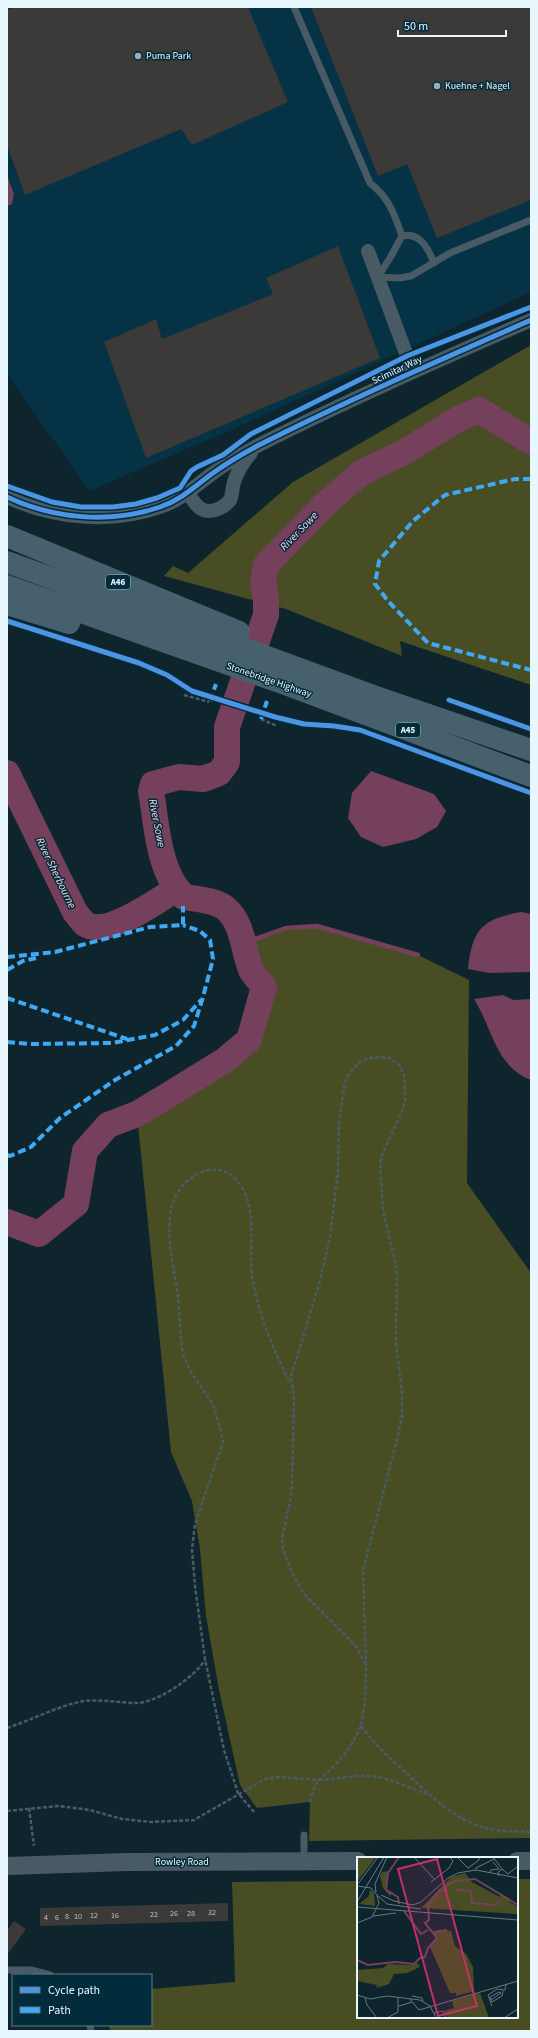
<svg xmlns="http://www.w3.org/2000/svg" width="538" height="2038" font-family="'Source Sans 3',sans-serif">
<style>
.built{fill:#053244}
.green{fill:#484d23}
.water{fill:#75405c}
.lines{fill:none;stroke-linecap:round;stroke-linejoin:round}
.stream{stroke:#75405c;stroke-width:4.5}
.river{stroke:#75405c;stroke-width:26}
.building{fill:#3b3a38}
.path{stroke:#4a5b63;stroke-width:2.5;stroke-dasharray:4 2;stroke-linecap:butt}
.service{stroke:#485b64;stroke-width:7}
.minor{stroke:#485b64;stroke-width:14}
.tertiary{stroke:#485b64;stroke-width:18}
.trunk{stroke:#46616d;stroke-width:22}
.quiet{stroke:#3fa9f5;stroke-width:4;stroke-dasharray:8 4;stroke-linecap:butt}
.cycleway-casing{stroke:#022b3b;stroke-width:8}
.cycleway{stroke:#4d94e3;stroke-width:5}
.poi-dot{fill:#9cadb5;stroke:#022b3b;stroke-width:1.5}
.labels{text-anchor:middle;dominant-baseline:central;stroke-width:3;stroke-linejoin:round;paint-order:stroke}
.number-label{font-size:8px;fill:#bdc7cc}
.shield{fill:#022b3b;stroke:#a3b9c3;stroke-width:1}
.shield-label{font-size:9px;font-weight:bold;fill:#e8f6fd}
.poi-label{font-size:10px;fill:#e8f6fd;stroke:#022b3b;text-anchor:start}
.street-label{font-size:10px;fill:#e8f6fd;stroke:#022b3b}
.water-label{font-size:11px;font-style:italic;fill:#fdd6e7;stroke:#022b3b}
.inset-river{fill:none;stroke:#75405c;stroke-width:2}
.inset-road{fill:none;stroke:#667981;stroke-width:1}
.view{fill:#c62e6b;fill-opacity:0.15;stroke:#c62e6b;stroke-width:2}
.inset-edge{fill:none;stroke:#e8f6fd;stroke-width:2}
</style>
<rect width="100%" height="100%" fill="#0f252e"/>
<!-- built -->
<path class="built" d="M 7,7 L 531,7 L 531,292 L 247,423 L 89,491 L 7,374 Z"/>
<!-- green -->
<path class="green" d="M 531,345 L 531,685 L 400,641 L 402,656 L 286,609 L 164,576 L 173,566 L 188,573 L 293,482 Z
M 317,926 L 418,955 L 469,980 L 467,1183 L 531,1273 L 531,1838 L 309,1841 L 310,1802 L 257,1808 L 240,1785 L 219,1690 L 206,1616 L 200,1549 L 192,1501 L 171,1452 L 137,1114 L 225,1060 L 249,1040 L 264,987 L 251,971 L 244,943 L 286,928 Z
M 517,1879 L 531,1879 L 531,2031 L 110,2031 L 109,2025 L 151,2025 L 151,1989 L 235,1982 L 232,1882 L 358,1881 L 358,2017 L 517,2017 Z"/>
<!-- water -->
<path class="water" d="M 7,175 L 14,194 L 12,204 L 7,206 Z
M 371,771 L 434,794 L 446,811 L 437,827 L 416,839 L 383,847 L 361,837 L 348,818 L 352,793 Z
M 521,912 L 531,914 L 531,972 L 490,973 L 468,969 C 472,929 483,919 521,912 Z
M 503,995 L 513,1000 L 531,999 L 531,1080 C 495,1066 493,1029 474,999 Z"/>
<g class="lines">
<!-- stream -->
<path class="stream" d="M 244,943 L 286,928 L 317,926 L 418,955"/>
<!-- river -->
<path class="river" d="M 7,773 L 75,912 C 78,916 82,921 85,924 C 107,938 158,900 176,889
M 7,1222 L 39,1234 L 76,1204 L 85,1151 L 108,1125 L 137,1114 L 167,1096 L 225,1060 L 249,1040 L 264,987 C 260,981 254,976 251,970 C 243,950 243,922 225,908 C 215,900 196,899 184,897 C 158,871 157,826 151,791 L 153,784 L 179,777 L 203,779 L 219,773 L 227,762 L 227,727 L 266,615 L 266,599 L 263,581 L 266,565 L 323,506 L 361,473 L 406,451 L 458,419 L 479,410 L 531,442"/>
</g>
<!-- building -->
<path class="building" d="M 15,7 L 248,7 L 288,102 L 192,145 L 181,129 L 25,195 L 7,145 L 7,10 Z
M 311,7 L 531,7 L 531,200 L 437,238 L 407,164 L 378,176 Z
M 338,246 L 380,358 L 146,458 L 104,342 L 156,319 L 162,339 L 273,294 L 266,278 Z
M 228,1903 L 228,1921 L 40,1926 L 40,1908 Z
M 14,1921 L 26,1929 L 7,1955 L 7,1931 Z"/>
<g class="lines">
<!-- path -->
<path class="path" d="M 184,695 L 209,702
M 261,719 L 277,726
M 361,1725 L 365,1701 L 366,1666 L 363,1570 L 398,1436 L 402,1415 L 402,1392 L 396,1344 L 397,1270 L 383,1210 L 380,1164 L 383,1152 L 401,1114 L 405,1102 L 405,1088 L 404,1074 L 399,1065 L 390,1058 L 379,1057 L 368,1058 L 359,1063 L 351,1071 L 345,1082 L 339,1122 L 338,1171 L 330,1237 L 319,1284 L 291,1377 L 294,1399 L 292,1485 L 290,1502 L 282,1539 L 283,1549 L 292,1573 L 303,1593 L 356,1646 L 366,1666
M 7,1728 C 31,1720 54,1708 79,1702 C 97,1698 119,1703 137,1703 C 159,1702 194,1677 205,1660
M 310,1802 L 315,1785 L 319,1780 C 336,1779 354,1775 371,1776 C 390,1778 409,1788 427,1794
M 29,1808 L 34,1846
M 7,1811 L 58,1806 L 90,1810 L 122,1819 L 151,1822 L 194,1820 L 265,1779 L 278,1777 L 319,1780 C 339,1762 351,1750 361,1725 C 372,1743 388,1756 403,1770 C 426,1791 448,1815 479,1826 C 495,1832 514,1831 531,1832
M 254,1812 L 238,1793 L 224,1750 L 205,1659 L 195,1586 L 192,1549 L 195,1524 L 223,1442 L 221,1431 L 213,1404 L 190,1371 L 183,1354 C 180,1335 180,1316 178,1297 C 174,1268 166,1238 171,1210 C 176,1177 220,1152 241,1186 C 259,1214 247,1251 253,1281 C 259,1316 274,1351 290,1383"/>
<!-- service -->
<path class="service" d="M 294,7 L 370,183 C 389,198 394,213 402,236 L 390,258 L 378,277
M 402,236 C 420,232 428,248 434,263
M 378,277 L 400,278 L 411,276 L 450,253 L 531,220
M 304,1835 L 304,1861
M 7,1970 L 31,1970 L 50,1975
M 90,2025 L 91,2031"/>
<!-- minor -->
<path class="minor" d="M 368,251 L 413,372
M 189,493 C 191,498 195,504 200,508 C 209,515 224,508 230,500 C 233,494 232,488 234,482 C 238,470 243,462 251,453
M 7,497 C 54,519 111,524 160,507 C 181,500 195,486 213,473 C 227,463 244,453 259,445 C 348,400 440,360 531,320"/>
<!-- tertiary -->
<path class="tertiary" d="M 517,1861 L 531,1861
M 7,1866 L 127,1862 L 358,1861"/>
<!-- trunk -->
<path class="trunk" d="M 7,536 L 239,632
M 7,562 L 379,698 L 531,750
M 7,586 L 285,684 L 531,776
M 7,604 L 69,623"/>
<!-- quiet -->
<path class="quiet" d="M 531,479 L 515,479 L 445,495 L 413,521 L 379,561 L 375,584 L 388,601 L 428,643 L 531,670
M 210,701 L 216,684
M 261,719 L 267,701
M 7,957 L 55,952 L 150,927 L 183,925 L 183,906
M 7,970 L 23,961 L 36,958
M 7,998 L 127,1039
M 7,1042 L 31,1044 L 112,1043 L 155,1035 L 183,1020 L 201,1000
M 7,1155 L 10,1156 L 31,1147 L 60,1118 L 115,1080 L 176,1046 L 194,1026 L 203,997 L 213,959 L 210,940 L 200,931 L 183,925"/>
<defs>
<path id="cycleway" d="M 7,486 L 52,502 L 81,507 L 113,507 L 136,504 L 157,498 L 180,488 L 191,471 L 197,467 L 223,455 L 251,434 L 407,356 L 531,307
M 7,497 C 54,519 111,524 160,507 C 181,500 195,486 213,473 C 227,463 244,453 259,445 C 348,400 440,360 531,320
M 7,621 L 139,663 L 167,675 L 192,691 L 275,717 L 304,724 L 334,726 L 360,730 L 531,793
M 449,700 L 531,729"/>
</defs>
<!-- cycleway casing -->
<use href="#cycleway" class="cycleway-casing"/>
<!-- cycleway -->
<use href="#cycleway" class="cycleway"/>
</g>
<!-- markers -->
<g class="poi-dot">
<circle cx="138" cy="56" r="4"/>
<circle cx="437" cy="86" r="4"/>
</g>
<g class="labels">
<!-- number labels -->
<g class="number-label">
<text x="212" y="1912">32</text>
<text x="174" y="1913">26</text>
<text x="191" y="1913">28</text>
<text x="154" y="1914">22</text>
<text x="94" y="1915">12</text>
<text x="115" y="1915">16</text>
<text x="67" y="1916">8</text>
<text x="78" y="1916">10</text>
<text x="46" y="1917">4</text>
<text x="57" y="1917">6</text>
</g>
<!-- shield labels -->
<g class="shield">
<rect x="106" y="575" width="24" height="14" rx="3"/>
<rect x="396" y="723" width="24" height="14" rx="3"/>
</g>
<g class="shield-label">
<text x="118" y="582">A46</text>
<text x="408" y="730">A45</text>
</g>
<!-- poi labels -->
<g class="poi-label">
<text x="146" y="56">Puma Park</text>
<text x="445" y="86">Kuehne + Nagel</text>
</g>
<!-- street labels -->
<g class="street-label">
<text transform="translate(397 370) rotate(-25)">Scimitar Way</text>
<text transform="translate(269 680) rotate(19)">Stonebridge Highway</text>
<text x="182" y="1862">Rowley Road</text>
</g>
<!-- water labels -->
<g class="water-label">
<text transform="translate(299 531) rotate(-46)">River Sowe</text>
<text transform="translate(157 823) rotate(79)">River Sowe</text>
<text transform="translate(56 873) rotate(64)">River Sherbourne</text>
</g>
</g>
<!-- overview -->
<g transform="translate(357 1857)">
<rect width="161" height="161" fill="#0f252e"/>
<path d="M 0,0 L 19,0 L 0,25 ZM 31,14 L 28,32 L 36,35 L 33,39 L 26,31 L 23,19 L 25,15 ZM 108,16 L 115,25 L 143,40 L 144,37 L 152,41 L 153,45 L 161,50 L 161,57 L 64,51 L 94,20 ZM 13,33 L 17,36 L 18,49 L 2,47 L 12,39 ZM 82,73 L 94,74 L 98,89 L 109,97 L 116,110 L 117,134 L 99,139 L 99,136 L 93,136 L 73,90 L 79,82 L 77,75 ZM 61,106 L 63,110 L 50,116 L 37,117 L 32,127 L 19,131 L 20,128 L 0,124 L 0,113 L 26,111 L 31,107 L 53,108 ZM 123,136 L 132,161 L 91,161 L 87,154 L 97,151 L 95,144 Z" fill="#484d23"/>
<path class="inset-river" d="M 42,0 L 31,16 L 29,33 L 41,40 L 42,47M 99,33 L 114,34 L 115,46 L 139,48 L 142,44M 47,54 L 64,77 L 71,73M 77,75 L 90,73M 0,103 L 11,108 L 38,105 L 57,107 L 63,101 L 68,100 L 71,91 L 80,81 L 68,66 L 72,63 L 71,48 L 83,33 L 89,34 L 90,28 L 98,24 L 118,22 L 161,48"/>
<path class="inset-road" d="M 57,0 L 78,23M 100,0 L 111,11 L 122,3 L 122,0M 136,0 L 145,12 L 141,15 L 142,19M 145,12 L 151,17 L 161,9M 119,13 L 119,11 L 137,2M 133,16 L 134,13 L 142,12 L 136,5M 74,25 L 92,11 L 96,4 L 93,0M 0,28 L 21,0M 0,29 L 14,31 L 20,38 L 22,46 L 15,60 L 0,66M 19,35 L 18,27 L 30,0M 20,38 L 30,47 L 64,52M 24,38 L 37,44 L 56,48 L 64,45 L 91,21 L 101,16 L 119,13 L 161,21M 0,45 L 27,0M 0,50 L 161,63M 16,59 L 39,56M 144,136 L 142,135 L 133,140 L 135,145 L 145,139 L 146,134M 0,138 L 13,142 L 30,139 L 63,143 L 73,149 L 79,161M 55,139 L 65,141 L 66,144M 8,141 L 10,148 L 20,161M 52,141 L 62,153 L 161,124M 134,143 L 144,136M 42,149 L 55,145M 135,149 L 131,138 L 140,132 L 148,133 L 149,127M 77,156 L 86,154 L 89,161M 30,161 L 41,155 L 41,141M 147,161 L 161,152"/>
<path class="view" d="M 80,2 L 120,149 L 81,159 L 41,12 Z"/>
<rect width="161" height="161" class="inset-edge"/>
</g>
<!-- border -->
<rect width="538" height="2038" fill="none" stroke="#e8f6fd" stroke-width="16"/>
<!-- legend -->
<rect x="12" y="1974" width="140" height="52" fill="#022b3b" stroke="#5e7c89"/>
<rect x="20" y="1987" width="20" height="6" fill="#4d94e3" stroke="#5e7c89"/>
<text x="48" y="1994" font-size="12" fill="#e8f6fd">Cycle path</text>
<rect x="20" y="2007" width="20" height="6" fill="#3fa9f5" stroke="#5e7c89"/>
<text x="48" y="2014" font-size="12" fill="#e8f6fd">Path</text>
<!-- scale -->
<path d="M398 30v6h108v-6" fill="none" stroke="#e8f6fd" stroke-width="2"/>
<text x="404" y="30" font-size="12" fill="#e8f6fd" stroke="#022b3b" stroke-width="3" paint-order="stroke">50 m</text>
</svg>
